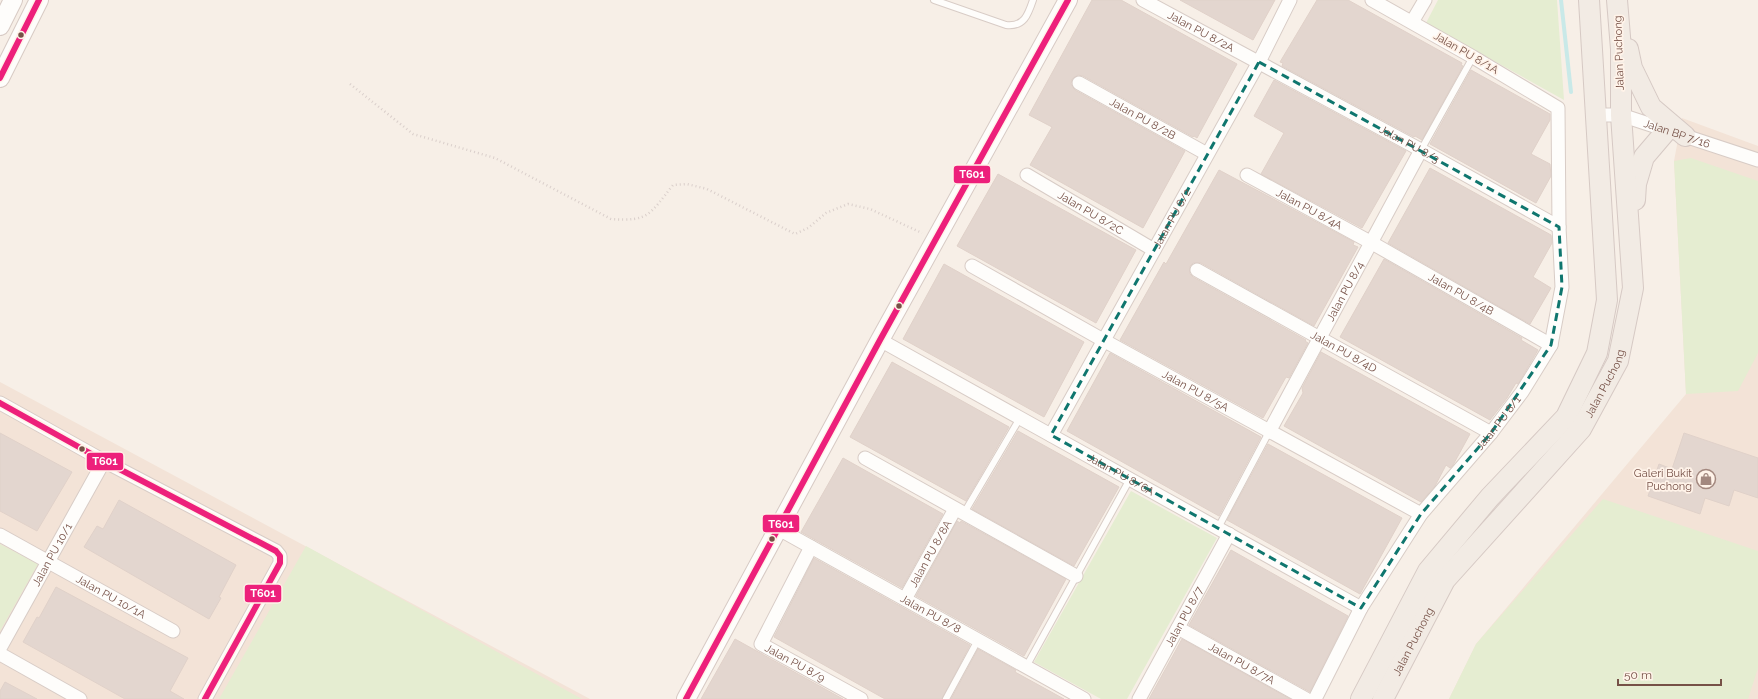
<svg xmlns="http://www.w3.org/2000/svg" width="1758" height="699" font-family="Raleway,sans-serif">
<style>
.residential{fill:#f3e3d7}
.green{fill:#e5edd1}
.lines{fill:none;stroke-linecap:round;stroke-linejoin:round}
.stream{stroke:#c9e9e8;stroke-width:4}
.building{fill:#e3d6cf;stroke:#e0d1c9}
.lane-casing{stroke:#d8ccc6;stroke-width:8}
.street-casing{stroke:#d8ccc6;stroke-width:15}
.secondary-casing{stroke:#d7cac4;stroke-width:20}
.primary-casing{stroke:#d6c9c4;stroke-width:22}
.path{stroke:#dacfcb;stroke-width:2.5;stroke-dasharray:1 3;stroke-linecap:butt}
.lane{stroke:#fefdfb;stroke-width:6}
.street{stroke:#fefdfb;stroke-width:13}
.secondary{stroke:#fefdfb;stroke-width:18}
.primary{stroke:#f2ebe4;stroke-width:20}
.bus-1-casing{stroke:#fff3e9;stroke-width:9}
.bus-1{stroke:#ed207b;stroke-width:6}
.marked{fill:none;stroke:#0f766e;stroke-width:3;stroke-dasharray:8 5;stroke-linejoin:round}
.bus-dot{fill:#765147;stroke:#fff3e9;stroke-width:1.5}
.labels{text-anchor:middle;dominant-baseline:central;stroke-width:3.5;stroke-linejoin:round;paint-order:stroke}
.street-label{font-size:11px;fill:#765147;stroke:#fff3e9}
.poi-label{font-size:11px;fill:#765147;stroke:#fff3e9;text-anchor:end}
.line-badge{stroke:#fff3e9;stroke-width:1.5}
.badge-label{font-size:11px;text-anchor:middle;font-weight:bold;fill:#fff}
</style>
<rect width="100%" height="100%" fill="#f7efe7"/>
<!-- residential -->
<path class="residential" d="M 1682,118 L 1758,146 L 1758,699 L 1449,699 L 1476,644 L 1686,394 L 1674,161 Z
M 0,382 L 590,699 L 0,699 Z"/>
<!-- green -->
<path class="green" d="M 1438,0 L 1557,0 L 1564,100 L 1426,23 Z
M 1691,158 L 1758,181 L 1758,353 L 1738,391 L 1686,394 L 1674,161 Z
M 1131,491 L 1217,538 L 1127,699 L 1101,699 L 1034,662 Z
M 1603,499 L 1758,551 L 1758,668 L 1748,699 L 1449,699 L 1476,644 Z
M 0,544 L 38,564 L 0,631 Z
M 306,546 L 582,699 L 219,699 Z"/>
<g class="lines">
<!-- stream -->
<path class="stream" d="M 1561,0 L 1571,92"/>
</g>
<!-- building -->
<path class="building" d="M 1092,0 L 1121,0 L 1237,64 L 1197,138 L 1194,136 L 1193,137 L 1083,76 L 1078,75 L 1072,79 L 1071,84 L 1075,90 L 1185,151 L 1143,228 L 1030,165 L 1052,127 L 1029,115 Z
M 1180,0 L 1275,0 L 1253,40 Z
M 1317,0 L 1348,0 L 1462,63 L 1461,65 L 1463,66 L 1422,140 L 1415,136 L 1414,137 L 1282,66 L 1283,63 L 1280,62 Z
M 1471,70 L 1550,114 L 1550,120 L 1531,154 L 1550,164 L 1551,176 L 1536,203 L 1430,144 Z
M 1274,80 L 1406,151 L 1362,228 L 1261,174 L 1284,133 L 1254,116 Z
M 1430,168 L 1551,235 L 1552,243 L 1533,277 L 1551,288 L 1530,324 L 1388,243 Z
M 1219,170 L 1354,242 L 1353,245 L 1358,247 L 1314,326 L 1201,263 L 1193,263 L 1190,266 L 1190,274 L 1193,277 L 1306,340 L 1305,341 L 1308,343 L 1289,378 L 1286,377 L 1263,418 L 1120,340 L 1164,262 L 1166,264 Z
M 998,174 L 1136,250 L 1096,323 L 957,246 Z
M 1384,259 L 1522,338 L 1521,340 L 1538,350 L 1518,384 L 1516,383 L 1507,398 L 1490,420 L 1340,337 Z
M 944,264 L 1084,342 L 1044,417 L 903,339 Z
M 1321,352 L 1470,434 L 1453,465 L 1450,468 L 1446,465 L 1435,486 L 1421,502 L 1284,426 L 1303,393 L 1302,388 Z
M 1110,353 L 1261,437 L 1219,516 L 1067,431 Z
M 892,362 L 1009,427 L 966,501 L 850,437 Z
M 1018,431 L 1119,487 L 1074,566 L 972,509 Z
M 0,433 L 72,472 L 37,531 L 0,511 Z
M 1684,433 L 1758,458 L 1758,498 L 1734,490 L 1729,506 L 1705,498 L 1700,514 L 1648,496 L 1659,464 L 1672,469 Z
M 1268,444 L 1402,518 L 1360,594 L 1227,520 Z
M 843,458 L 943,514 L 902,588 L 801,532 Z
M 119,500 L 236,565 L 219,597 L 221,598 L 209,619 L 84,547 L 97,526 L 103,529 Z
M 957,521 L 960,523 L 961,521 L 1066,579 L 1024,656 L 916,596 Z
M 1231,550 L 1348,616 L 1310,692 L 1189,625 Z
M 814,558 L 970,645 L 942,699 L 885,699 L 774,637 Z
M 56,587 L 188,658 L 170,691 L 184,699 L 125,699 L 23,642 L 37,617 L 39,618 Z
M 735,639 L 843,699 L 701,699 Z
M 1182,639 L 1290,699 L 1149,699 Z
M 978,649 L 1016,670 L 1015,672 L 1064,699 L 951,699 Z
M 5,682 L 37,699 L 0,699 L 0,691 Z"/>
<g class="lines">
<defs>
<path id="lane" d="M 934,0 L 1006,25 C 1024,27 1028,15 1033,0
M 1421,150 L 1473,57
M 964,513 L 1020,418
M 1218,528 L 1269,432
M 1026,667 L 1130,479
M 946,699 L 978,640"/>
<g id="street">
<path id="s1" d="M 1143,0 L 1421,150 L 1559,227"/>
<path d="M 1412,22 L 1425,0"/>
<path id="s2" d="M 1079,83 L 1207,154"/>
<path id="s3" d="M 1595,115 L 1621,115 L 1758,160"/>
<path id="s4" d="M 1027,175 L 1154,250"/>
<path id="s5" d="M 1247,175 L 1372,243 L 1551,345"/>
<path id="s6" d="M 972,266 L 1103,340 L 1421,514"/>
<path id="s7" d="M 1197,270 L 1491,433"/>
<path id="s8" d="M 880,340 L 1361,608"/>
<path d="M 0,403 L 104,461 L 276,551 L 280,556 L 280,563 L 205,699"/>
<path id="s9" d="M 1269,432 L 1421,150"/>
<path id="s10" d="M 1051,435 L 1259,62 L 1290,0"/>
<path d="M 865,458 L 1076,576"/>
<path id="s11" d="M 777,528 L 1084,699"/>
<path id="s12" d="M 0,535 L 173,631"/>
<path id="s13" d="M 811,547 L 761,644 L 861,699"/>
<path id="s14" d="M 905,599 L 955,509"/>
<path id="s15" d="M 1178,628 L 1306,699"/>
<path id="s16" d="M 0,648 L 104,461"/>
<path d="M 0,654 L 80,699"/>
<path id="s17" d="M 1139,699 L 1229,534"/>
<path id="s18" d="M 1315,699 L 1361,608 L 1421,514 L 1491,433 L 1522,392 L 1551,345 L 1562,287 L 1559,227 L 1558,108 L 1473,57 L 1372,0"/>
</g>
<path id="secondary" d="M 0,26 L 13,0
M 0,78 L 39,0
M 686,699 L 880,340 L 1068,0"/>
<g id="primary">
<path d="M 1628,49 L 1632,68 L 1651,107 L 1685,136"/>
<path d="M 1635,200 L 1636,184 L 1644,157 L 1667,130"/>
<path d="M 1361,699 L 1428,571 L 1490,497 L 1566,417 L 1597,353 L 1607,300 L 1589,0"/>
<path id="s19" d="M 1383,699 L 1445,580 L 1581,429 L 1618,361 L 1633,288 L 1621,115 L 1621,49 L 1617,0"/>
</g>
</defs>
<!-- lane casing -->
<use href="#lane" class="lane-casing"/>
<!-- street casing -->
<use href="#street" class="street-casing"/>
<!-- secondary casing -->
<use href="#secondary" class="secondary-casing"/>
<!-- primary casing -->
<use href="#primary" class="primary-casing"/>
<!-- path -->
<path class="path" d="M 350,84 L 413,134 L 495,158 L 611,219 C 649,222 650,214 673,185 L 687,184 L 707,189 L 795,234 L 808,228 L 826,213 L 848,204 L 870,209 L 922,233"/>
<!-- lane -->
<use href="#lane" class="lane"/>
<!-- street -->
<use href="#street" class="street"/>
<!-- secondary -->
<use href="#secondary" class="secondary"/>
<!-- primary -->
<use href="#primary" class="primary"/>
<defs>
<path id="bus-1" d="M 0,78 L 39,0
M 0,403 L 104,461 L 276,551 L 280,556 L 280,563 L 205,699
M 686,699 L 880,340 L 1068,0"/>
</defs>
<!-- bus-1 casing -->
<use href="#bus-1" class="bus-1-casing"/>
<!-- bus-1 -->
<use href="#bus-1" class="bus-1"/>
</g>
<!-- marked area -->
<path class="marked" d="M 1259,62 L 1559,227 L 1562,287 L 1551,345 L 1491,433 L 1421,514 L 1361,608 L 1051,435 Z"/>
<!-- icons -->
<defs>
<symbol id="shop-ring" viewBox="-11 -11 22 22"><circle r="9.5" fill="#fff3e9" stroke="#a3887f" stroke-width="1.5"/><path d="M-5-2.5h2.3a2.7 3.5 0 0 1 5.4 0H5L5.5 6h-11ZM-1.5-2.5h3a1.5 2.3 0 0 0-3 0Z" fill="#a3887f"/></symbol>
</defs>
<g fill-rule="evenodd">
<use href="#shop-ring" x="1695" y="468" width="22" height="22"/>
</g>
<!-- markers -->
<g class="bus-dot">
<circle cx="21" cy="35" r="3.5"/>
<circle cx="899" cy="306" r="3.5"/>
<circle cx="82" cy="449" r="3.5"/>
<circle cx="772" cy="539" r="3.5"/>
</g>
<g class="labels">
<!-- street labels -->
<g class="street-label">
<text stroke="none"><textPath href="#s1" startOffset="66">Jalan PU 8/2A</textPath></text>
<text transform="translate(1466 53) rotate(30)">Jalan PU 8/1A</text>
<text transform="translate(1619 53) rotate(-92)">Jalan Puchong</text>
<text stroke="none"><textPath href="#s2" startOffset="73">Jalan PU 8/2B</textPath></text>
<text stroke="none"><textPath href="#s3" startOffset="85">Jalan BP 7/16</textPath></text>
<text stroke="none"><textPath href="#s1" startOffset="303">Jalan PU 8/3</textPath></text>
<text stroke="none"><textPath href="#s5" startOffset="71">Jalan PU 8/4A</textPath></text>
<text stroke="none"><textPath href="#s4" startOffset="74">Jalan PU 8/2C</textPath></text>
<text stroke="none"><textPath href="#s10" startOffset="248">Jalan PU 8/2</textPath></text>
<text stroke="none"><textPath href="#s9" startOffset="160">Jalan PU 8/4</textPath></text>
<text stroke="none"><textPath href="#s5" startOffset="245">Jalan PU 8/4B</textPath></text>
<text stroke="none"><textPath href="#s7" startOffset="168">Jalan PU 8/4D</textPath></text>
<text stroke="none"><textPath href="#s19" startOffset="389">Jalan Puchong</textPath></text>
<text stroke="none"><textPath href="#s6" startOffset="256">Jalan PU 8/5A</textPath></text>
<text stroke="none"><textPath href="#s18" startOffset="333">Jalan PU 8/1</textPath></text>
<text stroke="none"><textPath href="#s8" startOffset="276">Jalan PU 8/6A</textPath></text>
<text stroke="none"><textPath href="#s16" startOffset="107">Jalan PU 10/1</textPath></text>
<text stroke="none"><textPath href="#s14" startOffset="52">Jalan PU 8/8A</textPath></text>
<text stroke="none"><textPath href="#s12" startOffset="127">Jalan PU 10/1A</textPath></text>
<text stroke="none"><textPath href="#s11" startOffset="176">Jalan PU 8/8</textPath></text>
<text stroke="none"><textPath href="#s17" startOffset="94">Jalan PU 8/7</textPath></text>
<text stroke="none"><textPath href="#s19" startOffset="65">Jalan Puchong</textPath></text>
<text stroke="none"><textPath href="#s13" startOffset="148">Jalan PU 8/9</textPath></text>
<text stroke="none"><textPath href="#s15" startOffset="73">Jalan PU 8/7A</textPath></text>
</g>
<!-- poi labels -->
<g class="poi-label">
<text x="1692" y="473">Galeri Bukit<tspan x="1692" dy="13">Puchong</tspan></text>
</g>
</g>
<g class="line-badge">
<rect x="953" y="165" width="38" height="19" rx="4" fill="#ed207b"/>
<rect x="86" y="452" width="38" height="19" rx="4" fill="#ed207b"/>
<rect x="762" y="514" width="38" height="19" rx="4" fill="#ed207b"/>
<rect x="244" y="584" width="38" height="19" rx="4" fill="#ed207b"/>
</g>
<g class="badge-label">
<text x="972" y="178">T601</text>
<text x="105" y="465">T601</text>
<text x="781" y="528">T601</text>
<text x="263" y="597">T601</text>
</g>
<!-- scale -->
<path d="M1618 679v6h103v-6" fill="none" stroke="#765147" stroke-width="2"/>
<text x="1624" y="679" font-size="12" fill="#765147" stroke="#fff3e9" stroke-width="3" paint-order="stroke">50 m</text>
</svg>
